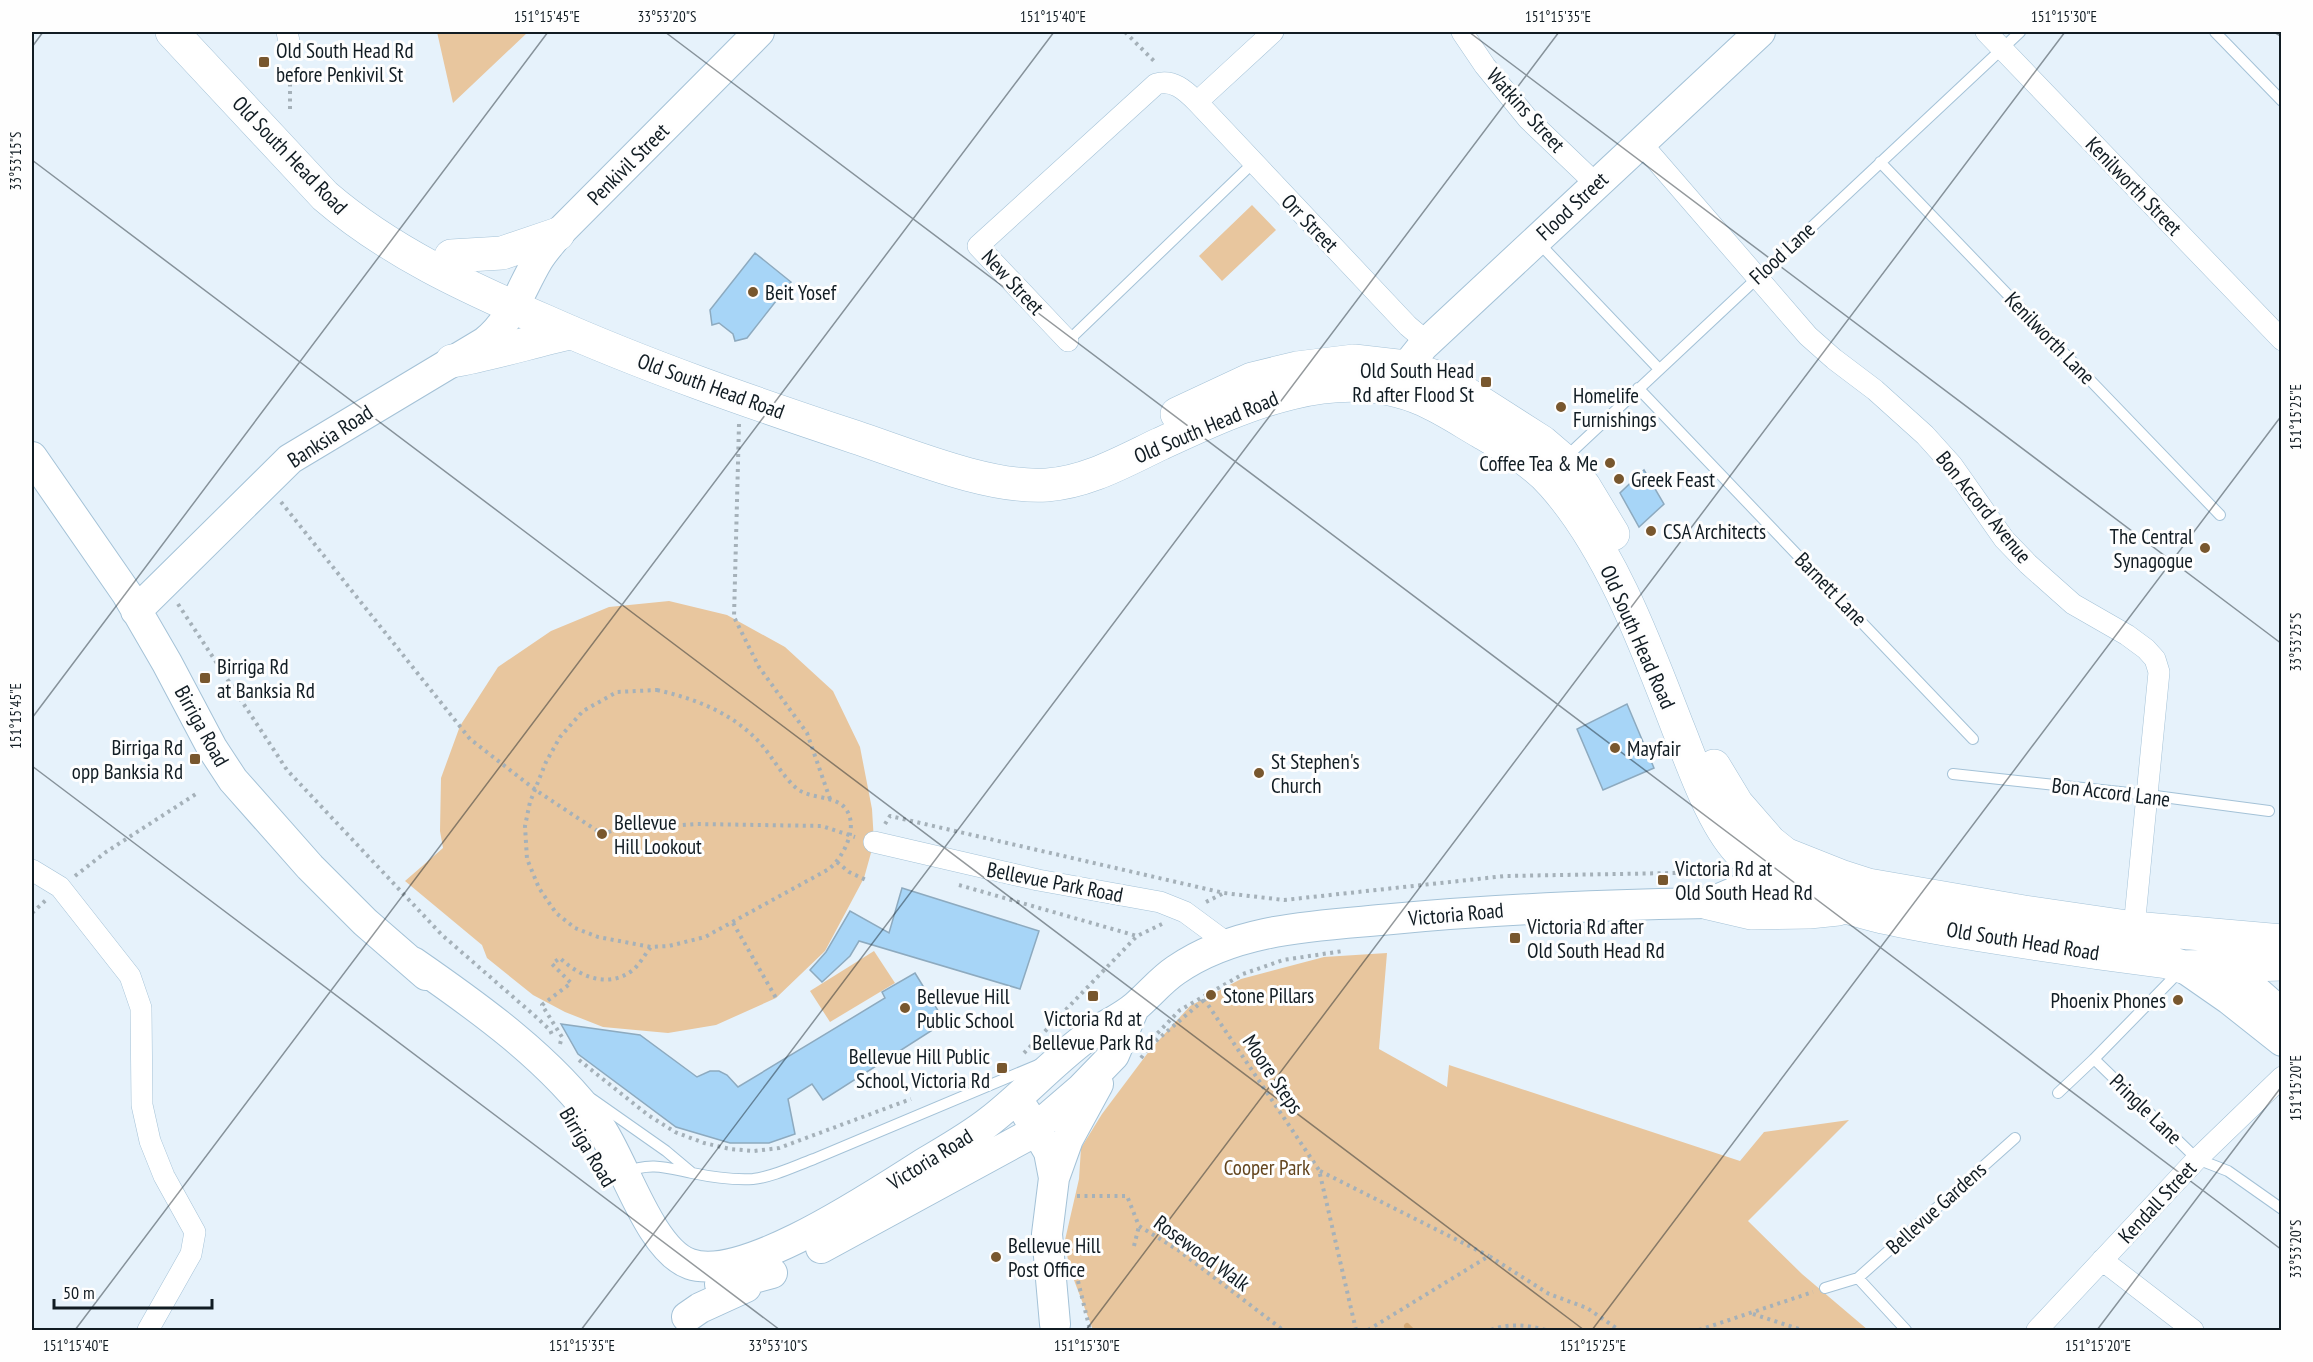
<svg xmlns="http://www.w3.org/2000/svg" width="2313" height="1362" font-family="'PT Sans Narrow',sans-serif">
<style>
.green{fill:#e8c69e}
.lines{fill:none;stroke-linecap:round;stroke-linejoin:round}
.stream{stroke:#d6ab77;stroke-width:6}
.building{fill:#a7d5f7;stroke:#8daabf;stroke-width:1.5}
.lane-casing{stroke:#a4c2d7;stroke-width:12}
.street-casing{stroke:#a4c2d7;stroke-width:22}
.secondary-casing{stroke:#a4c2d7;stroke-width:32}
.primary-casing{stroke:#a4c2d7;stroke-width:34}
.path{stroke:#a5b1b9;stroke-width:4;stroke-dasharray:3 4.5;stroke-linecap:butt}
.lane{stroke:#fff;stroke-width:10}
.street{stroke:#fff;stroke-width:21}
.secondary{stroke:#fff;stroke-width:30}
.primary{stroke:#fff;stroke-width:33}
.ticks{fill:none;stroke:#111c23;stroke-width:1.5;stroke-opacity:0.45}
.poi-dot{fill:#78572e;stroke:#fefefe;stroke-width:2}
.labels{text-anchor:middle;dominant-baseline:central;stroke-width:6;stroke-linejoin:round;paint-order:stroke}
.poi-label{font-size:21px;fill:#111c23;stroke:#fefefe;text-anchor:start}
.street-label{font-size:21px;fill:#111c23;stroke:#fefefe}
.park-label{font-size:21px;fill:#63451e;stroke:#fefefe}
.neatline{fill:none;stroke:#111c23;stroke-width:2}
.ticks-label{font-size:15px;text-anchor:middle;fill:#111c23}
</style>
<rect width="100%" height="100%" fill="#e6f2fb"/>
<!-- green -->
<path class="green" d="M 437,32 L 528,32 L 453,103 Z
M 1252,205 L 1276,230 L 1222,281 L 1199,256 Z
M 669,601 L 727,615 L 785,647 L 833,691 L 860,747 L 872,809 L 874,842 L 864,878 L 825,951 L 776,998 L 716,1025 L 668,1033 L 603,1027 L 565,1012 L 533,995 L 487,958 L 482,945 L 405,881 L 443,848 L 440,831 L 441,778 L 460,726 L 498,667 L 551,631 L 609,607 Z
M 874,951 L 895,983 L 830,1022 L 810,991 Z
M 1387,953 L 1379,1049 L 1447,1087 L 1449,1065 L 1740,1161 L 1764,1132 L 1849,1120 L 1748,1221 L 1802,1274 L 1868,1330 L 1093,1330 L 1069,1267 L 1065,1240 L 1079,1179 L 1081,1148 L 1102,1114 L 1150,1050 L 1190,1006 L 1241,979 L 1324,957 Z"/>
<g class="lines">
<!-- stream -->
<path class="stream" d="M 1407,1326 L 1411,1330"/>
</g>
<!-- building -->
<path class="building" d="M 755,253 L 791,282 L 747,338 L 735,341 L 733,334 L 719,323 L 712,325 L 710,310 Z
M 1644,470 L 1664,504 L 1639,527 L 1620,493 Z
M 1627,704 L 1654,768 L 1603,790 L 1577,729 Z
M 902,888 L 1039,931 L 1020,989 L 859,941 L 850,956 L 822,982 L 810,970 L 826,952 L 850,911 L 889,933 Z
M 915,973 L 945,1022 L 823,1100 L 812,1084 L 788,1099 L 795,1134 L 769,1143 L 730,1143 L 676,1127 L 578,1054 L 561,1024 L 640,1035 L 697,1077 L 710,1071 L 719,1071 L 727,1075 L 738,1087 L 885,998 L 882,992 Z"/>
<g class="lines">
<defs>
<path id="lane" d="M 2215,32 L 2282,101
M 1880,162 L 2220,515
M 1537,241 L 1659,369
M 1068,341 L 1253,163
M 1638,388 L 1973,739
M 1565,458 L 2020,32
M 1953,774 L 2148,795 L 2269,811
M 2094,1059 L 2197,1159 L 2228,1171 L 2282,1209
M 2058,1093 L 2094,1059 L 2179,972
M 592,1099 L 666,1151 L 691,1172
M 625,1173 C 649,1161 668,1168 692,1173 C 711,1177 733,1180 753,1179 C 773,1177 795,1166 814,1159 L 1040,1064
M 1858,1278 L 1906,1330
M 1825,1288 L 1858,1278 L 2015,1138"/>
<path id="street" d="M 287,32 L 290,46
M 1462,32 L 1485,66 L 1528,119 L 1596,184
M 1986,32 L 2282,340
M 1197,102 L 1273,32
M 1641,143 L 1808,336 L 1834,359 L 1875,390 L 1925,435 L 1952,465 L 2004,539 L 2028,564 L 2073,604 L 2127,635 L 2146,649 L 2155,659 L 2159,672 L 2134,928
M 1068,341 L 978,246 L 1156,84 C 1173,79 1185,90 1197,102 L 1408,326 L 1427,342
M 874,842 L 1038,880 L 1160,902 L 1185,912 L 1227,943
M 32,870 L 60,887 L 130,976 L 141,1008 L 142,1105 L 150,1141 L 164,1176 L 195,1232 L 191,1254 L 148,1330
M 2102,1260 L 2193,1330
M 2037,1330 L 2197,1159 L 2282,1077"/>
<path id="secondary" d="M 1398,387 L 1406,367 L 1423,346 L 1760,32
M 32,457 L 127,594 L 167,663 L 212,748 L 233,780 L 310,867 L 365,922 L 426,975
M 136,611 L 290,459 L 485,342 C 512,321 521,288 538,260 C 544,250 552,242 558,234 L 759,32
M 2213,953 L 2282,1014
M 413,962 C 478,1007 551,1059 598,1124 C 623,1158 649,1250 690,1264 C 745,1283 878,1192 926,1162 C 948,1149 971,1136 991,1120 C 1023,1095 1051,1064 1084,1039 C 1101,1027 1121,1019 1136,1006 C 1150,994 1161,980 1176,970 C 1238,927 1319,926 1392,919 C 1497,909 1602,905 1708,903 C 1742,891 1759,881 1784,855
M 2183,967 L 2229,999 L 2282,1041
M 1025,1111 L 1049,1152 L 1054,1178 L 1047,1234 L 1055,1324
M 1054,1178 L 1068,1139 L 1098,1084
M 821,1248 L 1025,1137 L 1081,1089 L 1114,1055 L 1134,1008
M 720,1284 L 731,1284 L 772,1273
M 687,1317 L 700,1308 L 746,1287"/>
<path id="primary" d="M 172,32 L 325,196 C 390,252 467,287 545,321 C 646,366 750,402 855,437 C 909,455 990,489 1047,485 C 1088,482 1124,461 1160,444 C 1240,407 1336,361 1424,400 C 1444,409 1462,421 1481,432 C 1506,447 1533,461 1553,484 C 1611,549 1647,648 1678,728 C 1693,765 1714,828 1743,855 C 1756,868 1774,876 1790,884 C 1849,915 1916,924 1981,935 C 2043,945 2105,954 2167,962 L 2183,967 L 2282,964
M 451,256 L 502,253 L 558,234
M 452,361 C 492,354 530,342 570,333
M 1177,414 L 1252,379 L 1297,368 L 1354,361 L 1406,367 L 1445,380 L 1542,442 L 1563,460 L 1584,486 L 1613,534
M 1714,766 L 1737,804 L 1770,842 L 1785,854 L 1843,877 L 1868,885 L 2024,912 L 2134,928 L 2282,941
M 1708,903 L 1751,913 L 1809,912 L 1838,909"/>
</defs>
<!-- lane casing -->
<use href="#lane" class="lane-casing"/>
<!-- street casing -->
<use href="#street" class="street-casing"/>
<!-- secondary casing -->
<use href="#secondary" class="secondary-casing"/>
<!-- primary casing -->
<use href="#primary" class="primary-casing"/>
<!-- path -->
<path class="path" d="M 1125,32 L 1156,63
M 290,109 L 290,65
M 739,424 L 734,617 L 759,667 L 807,733 L 830,799
M 281,502 L 470,739 L 537,791 L 602,834 L 615,830 L 697,824 L 822,826 L 855,837
M 178,604 L 287,770 L 442,935 L 535,1016 L 550,1030 L 553,1037
M 657,690 C 696,699 733,713 761,744 C 773,758 782,775 795,787 C 808,799 829,795 842,805 C 862,822 844,857 829,869 L 705,937 L 669,946 L 651,947 L 598,937 L 575,928 L 556,913 L 539,888 L 527,859 L 525,826 L 530,802 L 546,762 L 560,737 L 583,711 L 617,692 Z
M 885,824 L 890,816 L 1224,893 L 1284,900 L 1505,876 L 1674,873 L 1719,865
M 837,862 L 849,872 L 866,880
M 75,876 L 106,852 L 196,794
M 959,885 L 1137,936
M 1206,902 L 1224,893
M 32,913 L 46,900
M 733,923 L 776,998
M 1204,999 L 1319,1170 L 1356,1330
M 560,1044 L 562,1037 L 542,1005 L 571,983 L 552,964 L 560,958 C 580,977 608,989 633,970 C 640,964 645,954 651,947
M 1147,1044 L 1180,1010 L 1243,974 L 1283,960 L 1343,951
M 1024,1053 L 1137,936 L 1162,924
M 1141,1058 L 1151,1045 L 1204,1000
M 579,1060 L 648,1115 L 675,1132 L 704,1143 L 730,1149 L 754,1151 L 779,1148 L 911,1099
M 1320,1171 L 1489,1256
M 1077,1196 L 1127,1196 L 1139,1226 L 1178,1250 L 1283,1330
M 1134,1246 L 1139,1226
M 1078,1281 L 1090,1330
M 1753,1314 L 1802,1330
M 1368,1330 L 1489,1256 L 1549,1294 L 1587,1308 L 1619,1330
M 1491,1330 C 1510,1323 1526,1325 1546,1330
M 1699,1330 L 1813,1292"/>
<!-- lane -->
<use href="#lane" class="lane"/>
<!-- street -->
<use href="#street" class="street"/>
<!-- secondary -->
<use href="#secondary" class="secondary"/>
<!-- primary -->
<use href="#primary" class="primary"/>
</g>
<!-- ticks -->
<path class="ticks" d="M 665,32 L 2282,1250M 1469,32 L 2282,644M 2274,32 L 2282,37M 32,47 L 43,32M 32,160 L 1584,1330M 32,718 L 548,32M 32,766 L 780,1330M 75,1330 L 1054,32M 581,1330 L 1559,32M 1086,1330 L 2065,32M 1592,1330 L 2282,415M 2097,1330 L 2282,1086"/>
<!-- markers -->
<g class="poi-dot">
<rect x="258" y="56" width="12" height="12" rx="3"/>
<circle cx="753" cy="292" r="6"/>
<rect x="1480" y="376" width="12" height="12" rx="3"/>
<circle cx="1561" cy="407" r="6"/>
<circle cx="1610" cy="463" r="6"/>
<circle cx="1619" cy="479" r="6"/>
<circle cx="1651" cy="531" r="6"/>
<circle cx="2205" cy="548" r="6"/>
<rect x="199" y="672" width="12" height="12" rx="3"/>
<circle cx="1615" cy="748" r="6"/>
<rect x="189" y="753" width="12" height="12" rx="3"/>
<circle cx="1259" cy="773" r="6"/>
<circle cx="602" cy="834" r="6"/>
<rect x="1657" y="874" width="12" height="12" rx="3"/>
<rect x="1509" y="932" width="12" height="12" rx="3"/>
<circle cx="1211" cy="995" r="6"/>
<rect x="1087" y="990" width="12" height="12" rx="3"/>
<circle cx="2178" cy="1000" r="6"/>
<circle cx="905" cy="1008" r="6"/>
<rect x="996" y="1062" width="12" height="12" rx="3"/>
<circle cx="996" cy="1257" r="6"/>
</g>
<g class="labels">
<!-- poi labels -->
<g class="poi-label">
<text x="276" y="50">Old South Head Rd<tspan x="276" dy="24">before Penkivil St</tspan></text>
<text x="765" y="292">Beit Yosef</text>
<text x="1474" y="370" text-anchor="end">Old South Head<tspan x="1474" dy="24">Rd after Flood St</tspan></text>
<text x="1573" y="395">Homelife<tspan x="1573" dy="24">Furnishings</tspan></text>
<text x="1598" y="463" text-anchor="end">Coffee Tea &amp; Me</text>
<text x="1631" y="479">Greek Feast</text>
<text x="1663" y="531">CSA Architects</text>
<text x="2193" y="536" text-anchor="end">The Central<tspan x="2193" dy="24">Synagogue</tspan></text>
<text x="217" y="666">Birriga Rd<tspan x="217" dy="24">at Banksia Rd</tspan></text>
<text x="183" y="747" text-anchor="end">Birriga Rd<tspan x="183" dy="24">opp Banksia Rd</tspan></text>
<text x="1627" y="748">Mayfair</text>
<text x="1271" y="761">St Stephen's<tspan x="1271" dy="24">Church</tspan></text>
<text x="614" y="822">Bellevue<tspan x="614" dy="24">Hill Lookout</tspan></text>
<text x="1675" y="868">Victoria Rd at<tspan x="1675" dy="24">Old South Head Rd</tspan></text>
<text x="1527" y="926">Victoria Rd after<tspan x="1527" dy="24">Old South Head Rd</tspan></text>
<text x="1223" y="995">Stone Pillars</text>
<text x="917" y="996">Bellevue Hill<tspan x="917" dy="24">Public School</tspan></text>
<text x="2166" y="1000" text-anchor="end">Phoenix Phones</text>
<text x="1093" y="1018" text-anchor="middle">Victoria Rd at<tspan x="1093" dy="24">Bellevue Park Rd</tspan></text>
<text x="990" y="1056" text-anchor="end">Bellevue Hill Public<tspan x="990" dy="24">School, Victoria Rd</tspan></text>
<text x="1008" y="1245">Bellevue Hill<tspan x="1008" dy="24">Post Office</tspan></text>
</g>
<!-- street labels -->
<g class="street-label">
<text transform="translate(1526 110) rotate(48)">Watkins Street</text>
<text transform="translate(290 155) rotate(46)">Old South Head Road</text>
<text transform="translate(628 164) rotate(-45)">Penkivil Street</text>
<text transform="translate(2134 186) rotate(46)">Kenilworth Street</text>
<text transform="translate(1572 206) rotate(-43)">Flood Street</text>
<text transform="translate(1310 223) rotate(46)">Orr Street</text>
<text transform="translate(1782 253) rotate(-43)">Flood Lane</text>
<text transform="translate(1013 282) rotate(47)">New Street</text>
<text transform="translate(2050 338) rotate(46)">Kenilworth Lane</text>
<text transform="translate(711 386) rotate(20)">Old South Head Road</text>
<text transform="translate(1206 427) rotate(-23)">Old South Head Road</text>
<text transform="translate(330 436) rotate(-33)">Banksia Road</text>
<text transform="translate(1984 507) rotate(51)">Bon Accord Avenue</text>
<text transform="translate(1831 589) rotate(46)">Barnett Lane</text>
<text transform="translate(1638 637) rotate(66)">Old South Head Road</text>
<text transform="translate(202 726) rotate(61)">Birriga Road</text>
<text transform="translate(2111 792) rotate(7)">Bon Accord Lane</text>
<text transform="translate(1055 882) rotate(11)">Bellevue Park Road</text>
<text transform="translate(1456 914) rotate(-5)">Victoria Road</text>
<text transform="translate(2023 941) rotate(9)">Old South Head Road</text>
<text transform="translate(1273 1074) rotate(56)">Moore Steps</text>
<text transform="translate(2146 1109) rotate(44)">Pringle Lane</text>
<text transform="translate(588 1147) rotate(59)">Birriga Road</text>
<text transform="translate(930 1159) rotate(-32)">Victoria Road</text>
<text transform="translate(2157 1202) rotate(-47)">Kendall Street</text>
<text transform="translate(1936 1208) rotate(-42)">Bellevue Gardens</text>
<text transform="translate(1202 1253) rotate(36)">Rosewood Walk</text>
</g>
<!-- park labels -->
<g class="park-label">
<text x="1267" y="1167">Cooper Park</text>
</g>
</g>
<!-- border -->
<rect width="2313" height="1362" fill="none" stroke="#fefefe" stroke-width="66"/>
<!-- scale -->
<path d="M54 1299v9h158v-9" fill="none" stroke="#111c23" stroke-width="3"/>
<text x="63" y="1299" font-size="18" fill="#111c23" stroke="#fefefe" stroke-width="4.5" paint-order="stroke">50 m</text>
<rect x="33" y="33" width="2247" height="1296" class="neatline"/>
<g class="ticks-label">
<text x="547" y="22">151°15'45"E</text>
<text x="667" y="22">33°53'20"S</text>
<text x="1053" y="22">151°15'40"E</text>
<text x="1558" y="22">151°15'35"E</text>
<text x="2064" y="22">151°15'30"E</text>
<text transform="translate(16 161) rotate(-90)" y="5">33°53'15"S</text>
<text transform="translate(2296 417) rotate(-90)" y="5">151°15'25"E</text>
<text transform="translate(2296 642) rotate(-90)" y="5">33°53'25"S</text>
<text transform="translate(16 716) rotate(-90)" y="5">151°15'45"E</text>
<text transform="translate(2296 1088) rotate(-90)" y="5">151°15'20"E</text>
<text transform="translate(2296 1249) rotate(-90)" y="5">33°53'20"S</text>
<text x="76" y="1351">151°15'40"E</text>
<text x="582" y="1351">151°15'35"E</text>
<text x="778" y="1351">33°53'10"S</text>
<text x="1087" y="1351">151°15'30"E</text>
<text x="1593" y="1351">151°15'25"E</text>
<text x="2098" y="1351">151°15'20"E</text>
</g>
</svg>
